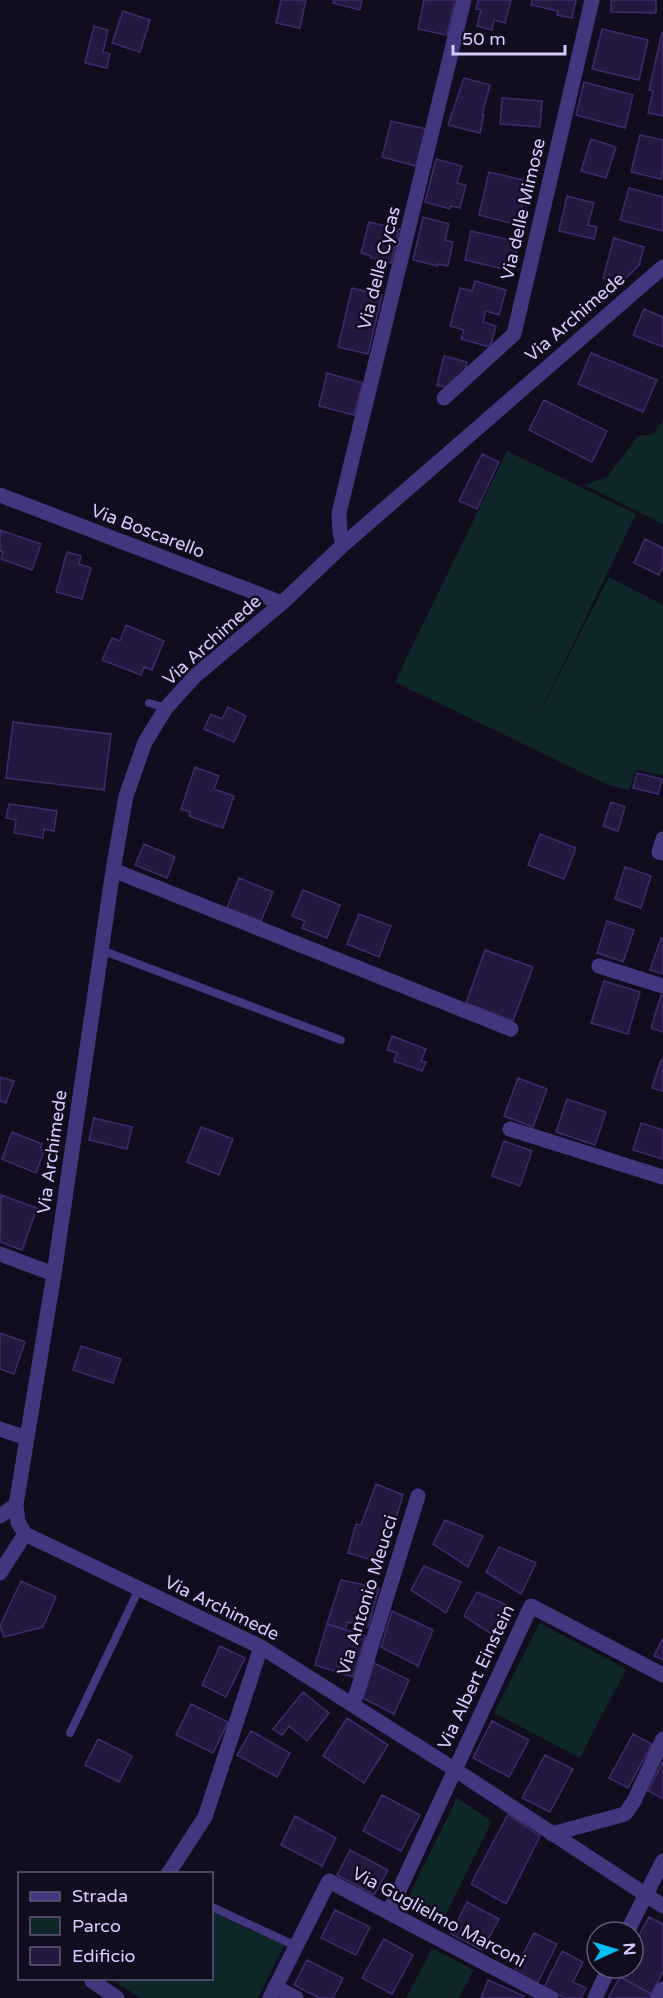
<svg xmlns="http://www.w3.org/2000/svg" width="663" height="1998" font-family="'Varela Round',sans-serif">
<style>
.green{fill:#0f2729}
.building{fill:#251840;stroke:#3f2a6c;stroke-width:1.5}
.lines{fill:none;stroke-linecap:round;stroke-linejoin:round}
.lane{stroke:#42367f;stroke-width:8}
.street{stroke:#42367f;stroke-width:15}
.labels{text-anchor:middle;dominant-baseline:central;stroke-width:5;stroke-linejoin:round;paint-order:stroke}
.street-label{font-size:18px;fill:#d7caff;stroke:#120c1f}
</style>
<rect width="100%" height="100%" fill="#120c1f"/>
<!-- green -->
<path class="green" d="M 663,420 L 663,524 L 584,485 L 607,477 L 638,436 L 653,434 Z
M 507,451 L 636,514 L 536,720 L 609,577 L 663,605 L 663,775 L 636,770 L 629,790 L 608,785 L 395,682 Z
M 540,1623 L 626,1669 L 580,1758 L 494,1713 Z
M 457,1798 L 492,1821 L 445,1916 L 408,1897 Z
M 212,1912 L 284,1945 L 258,1998 L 140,1998 L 111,1979 L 212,1978 Z
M 432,1948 L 474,1970 L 459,1998 L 406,1998 Z"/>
<!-- building -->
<path class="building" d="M 281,0 L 306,0 L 300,28 L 276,23 Z
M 334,0 L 362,0 L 360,10 L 333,3 Z
M 424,0 L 455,0 L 447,35 L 418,29 Z
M 478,0 L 511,0 L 505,23 L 494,20 L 492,30 L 477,26 L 481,10 L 476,9 Z
M 532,0 L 576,0 L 572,18 L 557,15 L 558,11 L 531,5 Z
M 611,0 L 656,0 L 656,13 L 611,12 Z
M 123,11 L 150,20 L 140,52 L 112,43 Z
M 94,26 L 108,30 L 103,52 L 110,54 L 107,68 L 85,63 Z
M 602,29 L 648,40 L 639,80 L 592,69 Z
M 662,33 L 663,33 L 663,116 L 648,113 L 653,91 L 649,90 Z
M 464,78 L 490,85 L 482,115 L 484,115 L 480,133 L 448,125 Z
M 584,82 L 633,95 L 625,128 L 576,115 Z
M 502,98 L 542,101 L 540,127 L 500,124 Z
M 391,121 L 426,129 L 416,166 L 382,157 Z
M 640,135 L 663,140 L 663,168 L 661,179 L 631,172 Z
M 591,139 L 616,147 L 606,178 L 581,171 Z
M 436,159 L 462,166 L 457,183 L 466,185 L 460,208 L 451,206 L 450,209 L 425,202 Z
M 489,172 L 528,181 L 518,225 L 479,215 Z
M 629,188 L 663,197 L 663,231 L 620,220 Z
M 567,196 L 594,203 L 588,225 L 597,227 L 594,239 L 559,231 Z
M 423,217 L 449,224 L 445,240 L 453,242 L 448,266 L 438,264 L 438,266 L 413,260 Z
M 369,222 L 399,229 L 391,263 L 371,258 L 371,256 L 361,253 Z
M 471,231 L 519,242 L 512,271 L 465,260 Z
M 614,238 L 644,247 L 639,265 L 620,284 L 603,278 Z
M 475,281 L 506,290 L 499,315 L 486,311 L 483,322 L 496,326 L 490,347 L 461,339 L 464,330 L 450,326 L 460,288 L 472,291 Z
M 352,288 L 382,295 L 368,354 L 338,347 Z
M 644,309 L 663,317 L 663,347 L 633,335 Z
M 591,353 L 657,380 L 643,412 L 578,384 Z
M 444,356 L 467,362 L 463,378 L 451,389 L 437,385 Z
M 327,373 L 363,383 L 354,415 L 319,406 Z
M 544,400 L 607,431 L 592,462 L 529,430 Z
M 482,454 L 499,462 L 477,509 L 459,501 Z
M 0,530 L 41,544 L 32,570 L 1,559 L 3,552 L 0,551 Z
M 645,539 L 663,548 L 663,566 L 659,575 L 634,563 Z
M 67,552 L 81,556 L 79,564 L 91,568 L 82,599 L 56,592 Z
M 126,625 L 164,641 L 152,670 L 144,667 L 141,675 L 102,660 L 112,638 L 120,641 Z
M 228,707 L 246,716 L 234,742 L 204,729 L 211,714 L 222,719 Z
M 13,722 L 111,734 L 104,790 L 6,778 Z
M 195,767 L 219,776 L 214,789 L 234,796 L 223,828 L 189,816 L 190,812 L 181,809 Z
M 637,773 L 662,779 L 658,794 L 633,788 Z
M 611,802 L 625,807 L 618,831 L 603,826 Z
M 9,804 L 57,811 L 54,831 L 44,829 L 43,838 L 14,833 L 16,820 L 6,818 Z
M 540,834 L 576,848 L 564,879 L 528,865 Z
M 144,844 L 175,857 L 167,878 L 135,865 Z
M 625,867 L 651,876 L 641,908 L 615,899 Z
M 239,878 L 273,892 L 261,921 L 227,908 Z
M 303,890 L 340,905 L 327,938 L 302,928 L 305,921 L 292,916 Z
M 359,914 L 391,926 L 379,957 L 347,944 Z
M 607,921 L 634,930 L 623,962 L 597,953 Z
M 661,938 L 663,938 L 663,974 L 650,970 Z
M 485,950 L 533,967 L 513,1021 L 466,1003 Z
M 604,981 L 640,992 L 628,1034 L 591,1023 Z
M 661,995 L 663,996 L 663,1032 L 651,1028 Z
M 392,1036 L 426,1049 L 421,1061 L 426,1062 L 422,1071 L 394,1061 L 397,1053 L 387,1050 Z
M 661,1060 L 663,1061 L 663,1091 L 652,1088 Z
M 0,1077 L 14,1081 L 6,1103 L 0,1101 Z
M 518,1078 L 547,1089 L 533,1127 L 504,1116 Z
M 567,1099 L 606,1112 L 595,1145 L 556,1132 Z
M 94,1118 L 132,1127 L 127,1149 L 89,1140 Z
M 641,1123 L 663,1130 L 663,1159 L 633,1150 Z
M 201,1127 L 233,1139 L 219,1175 L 187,1162 Z
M 12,1132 L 42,1144 L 40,1149 L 44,1151 L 36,1173 L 2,1159 Z
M 504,1141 L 532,1151 L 520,1186 L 492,1176 Z
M 1,1195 L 37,1208 L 22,1250 L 0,1242 Z
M 0,1333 L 25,1342 L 14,1374 L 0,1369 Z
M 81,1346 L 121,1359 L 113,1383 L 73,1370 Z
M 376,1484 L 403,1495 L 383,1563 L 348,1553 L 356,1524 L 361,1525 Z
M 445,1520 L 483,1536 L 468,1567 L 433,1544 Z
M 499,1547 L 536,1563 L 521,1594 L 486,1572 Z
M 424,1566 L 461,1582 L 446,1613 L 411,1590 Z
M 341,1580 L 379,1588 L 368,1627 L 348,1622 L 345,1630 L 327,1624 Z
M 21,1581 L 56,1597 L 43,1627 L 4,1637 L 0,1626 Z
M 477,1592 L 514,1608 L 499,1639 L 464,1616 Z
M 392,1611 L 433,1630 L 418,1666 L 381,1647 Z
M 327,1624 L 366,1636 L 353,1677 L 315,1665 Z
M 663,1638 L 663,1660 L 654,1656 Z
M 220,1646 L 245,1658 L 226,1697 L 202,1685 Z
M 374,1663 L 409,1680 L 394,1714 L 363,1698 Z
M 303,1692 L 329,1713 L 307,1741 L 289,1726 L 282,1735 L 273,1729 Z
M 191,1704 L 228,1722 L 213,1753 L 176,1735 Z
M 347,1718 L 388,1745 L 364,1783 L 323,1756 Z
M 492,1721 L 529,1740 L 509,1777 L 473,1758 Z
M 251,1731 L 290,1753 L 277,1777 L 237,1755 Z
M 633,1734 L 652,1744 L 628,1788 L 609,1778 Z
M 98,1739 L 132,1756 L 119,1782 L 85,1765 Z
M 545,1755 L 573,1769 L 550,1812 L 522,1798 Z
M 663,1761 L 663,1799 L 648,1791 Z
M 382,1795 L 420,1815 L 401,1851 L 363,1831 Z
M 508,1814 L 540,1836 L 506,1904 L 471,1884 Z
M 295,1816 L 336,1838 L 322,1866 L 281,1845 Z
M 350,1850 L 388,1870 L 374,1895 L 337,1875 Z
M 467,1902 L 499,1919 L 482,1950 L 451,1934 Z
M 335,1910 L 370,1927 L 356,1955 L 321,1938 Z
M 649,1917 L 663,1924 L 663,1972 L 651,1994 L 617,1975 L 621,1968 L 633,1968 L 633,1946 Z
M 534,1933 L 557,1944 L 537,1984 L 514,1972 Z
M 384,1939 L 413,1955 L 392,1994 L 362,1978 Z
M 562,1951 L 583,1962 L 573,1982 L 586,1988 L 581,1998 L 565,1998 L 544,1987 Z
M 307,1960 L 343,1978 L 333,1998 L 319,1998 L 294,1985 Z
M 620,1977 L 651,1994 L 649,1998 L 608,1998 Z
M 488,1980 L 524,1996 L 523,1998 L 481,1998 Z"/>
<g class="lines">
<!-- lane -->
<path class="lane" d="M 149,703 L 166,708
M 101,950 L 341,1040
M 70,1733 L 139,1589
M 212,1907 L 296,1946"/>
<!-- street -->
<path class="street" d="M 663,267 L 343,545 L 282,603 L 195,676 L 166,708 L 145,742 L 126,796 L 113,870 L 54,1274 L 16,1505 L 18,1522 L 25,1534 L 261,1647 L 454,1769 L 663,1906
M 444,398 L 514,334 L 592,0
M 0,495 L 282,603
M 343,545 L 340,533 L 339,513 L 464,0
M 663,839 L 659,852 L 663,853
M 113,870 L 511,1029
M 599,966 L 663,986
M 510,1129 L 663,1177
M 0,1254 L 54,1274
M 0,1429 L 27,1438
M 0,1516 L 16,1505
M 0,1573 L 25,1534
M 353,1705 L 418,1496
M 552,1834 L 625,1814 L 634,1801 L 663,1739
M 168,1874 L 205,1817 L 261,1647
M 389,1912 L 531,1606 L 663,1675
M 627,1932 L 663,1861
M 94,1978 L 92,1981 L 117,1998
M 275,1987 L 296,1998
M 270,1998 L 329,1881 L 551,1998
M 595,1998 L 609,1968
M 658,1998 L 663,1989"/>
</g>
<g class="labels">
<!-- street labels -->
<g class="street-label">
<text transform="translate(523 209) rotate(-77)">Via delle Mimose</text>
<text transform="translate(379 268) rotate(-76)">Via delle Cycas</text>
<text transform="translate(575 317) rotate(-41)">Via Archimede</text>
<text transform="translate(148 531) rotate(21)">Via Boscarello</text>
<text transform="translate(212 640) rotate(-42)">Via Archimede</text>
<text transform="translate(52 1152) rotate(-82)">Via Archimede</text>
<text transform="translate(367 1595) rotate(-73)">Via Antonio Meucci</text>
<text transform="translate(222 1608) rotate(26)">Via Archimede</text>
<text transform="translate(476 1677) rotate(-65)">Via Albert Einstein</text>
<text transform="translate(439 1917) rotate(28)">Via Guglielmo Marconi</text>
</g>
</g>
<!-- legend -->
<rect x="18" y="1872" width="195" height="108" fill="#120c1f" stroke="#615879" stroke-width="1.5"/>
<rect x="30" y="1892" width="30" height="9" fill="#42367f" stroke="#615879" stroke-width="1.5"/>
<text x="72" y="1902" font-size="18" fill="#d7caff">Strada</text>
<rect x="30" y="1917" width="30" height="18" fill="#0f2729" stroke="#615879" stroke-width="1.5"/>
<text x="72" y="1932" font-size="18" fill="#d7caff">Parco</text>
<rect x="30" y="1947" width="30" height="18" fill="#251840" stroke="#615879" stroke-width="1.5"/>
<text x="72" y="1962" font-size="18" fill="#d7caff">Edificio</text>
<!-- north arrow -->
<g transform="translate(615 1950) rotate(86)"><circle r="28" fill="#120c1f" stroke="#615879" stroke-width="1.5"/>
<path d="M0-4.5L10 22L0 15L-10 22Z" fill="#00bef5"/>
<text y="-9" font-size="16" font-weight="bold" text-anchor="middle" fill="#d7caff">N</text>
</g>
<!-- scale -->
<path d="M453 45v9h112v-9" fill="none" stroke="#d7caff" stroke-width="3"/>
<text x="462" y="45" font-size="18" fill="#d7caff" stroke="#120c1f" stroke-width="4.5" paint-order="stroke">50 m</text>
</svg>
